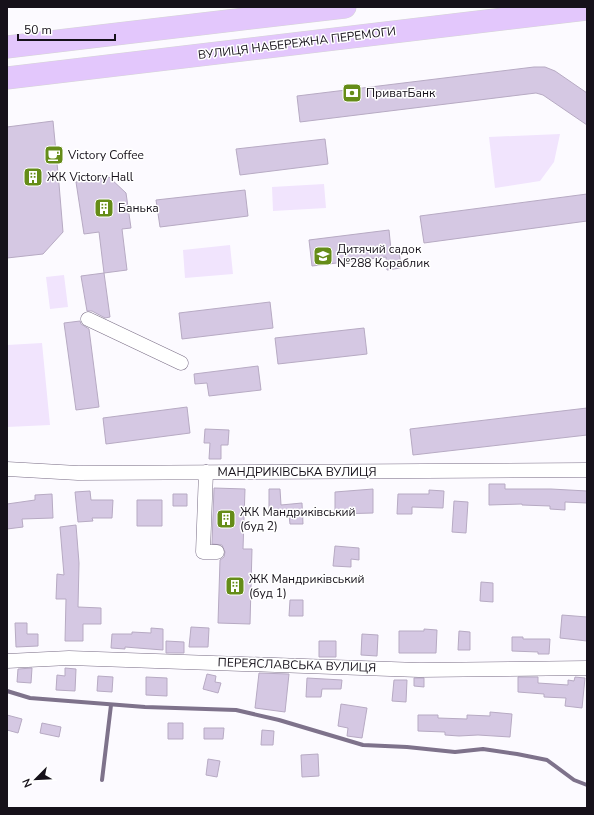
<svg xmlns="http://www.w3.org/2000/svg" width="594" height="815" font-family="'Nunito Sans',sans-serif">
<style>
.green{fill:#f1e4fd}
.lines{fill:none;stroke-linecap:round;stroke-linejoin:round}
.stream{stroke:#7e728b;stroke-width:4}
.building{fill:#d5c8e3;stroke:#b7aac3}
.street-casing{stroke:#796d85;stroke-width:15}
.primary-casing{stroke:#d5d4d6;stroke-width:23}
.street{stroke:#fff;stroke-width:14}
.primary{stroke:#e3c7fc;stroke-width:22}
.labels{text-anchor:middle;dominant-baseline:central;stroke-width:3;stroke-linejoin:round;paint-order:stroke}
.street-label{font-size:12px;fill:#16111a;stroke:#fff}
.poi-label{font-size:12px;fill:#16111a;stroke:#fff;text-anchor:start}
</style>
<rect width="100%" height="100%" fill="#fcfaff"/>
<!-- green -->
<path class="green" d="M 560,134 L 554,162 L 540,181 L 495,188 L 489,137 Z
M 324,184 L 326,208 L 273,211 L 272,187 Z
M 230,245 L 233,274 L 185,278 L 183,250 Z
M 64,275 L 68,307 L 50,309 L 46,277 Z
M 42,343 L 50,425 L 7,427 L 7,345 Z"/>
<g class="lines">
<!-- stream -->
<path class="stream" d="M 7,691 L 30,698 L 145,707 L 236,710 L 279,720 L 363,745 L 407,747 L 455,752 L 483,749 L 517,754 L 547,760 L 574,780 L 587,785
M 102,780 L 111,705"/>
</g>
<!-- building -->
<path class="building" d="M 534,67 L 545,67 L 555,71 L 587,93 L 587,125 L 543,95 L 536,93 L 300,122 L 297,96 Z
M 53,121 L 59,184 L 63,232 L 43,254 L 7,258 L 7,127 Z
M 325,139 L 328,164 L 240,175 L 236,149 Z
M 109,177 L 126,193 L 131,228 L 122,229 L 127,270 L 104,273 L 99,232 L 84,234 L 76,182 Z
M 245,190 L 248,216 L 160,227 L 156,200 Z
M 587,194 L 587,221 L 424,243 L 420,216 Z
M 389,230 L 391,250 L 399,249 L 401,268 L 387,270 L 386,257 L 312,266 L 309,240 Z
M 104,273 L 110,317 L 105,318 L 92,311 L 87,311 L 81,276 Z
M 270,302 L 273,328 L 182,339 L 179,313 Z
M 80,321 L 81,324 L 89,329 L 99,407 L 76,410 L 64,323 Z
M 364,328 L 367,354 L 278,364 L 275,338 Z
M 258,366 L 261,390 L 209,396 L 207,383 L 195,384 L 194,374 Z
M 187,407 L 190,433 L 106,444 L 103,418 Z
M 587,408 L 587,435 L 413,455 L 410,429 Z
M 205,429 L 229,430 L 228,445 L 221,445 L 221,459 L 209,459 L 210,443 L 204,443 Z
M 489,484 L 505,484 L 505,489 L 551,489 L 587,491 L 587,503 L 565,502 L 565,510 L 550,509 L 550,506 L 522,505 L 522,504 L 489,505 Z
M 214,488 L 245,489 L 243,549 L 252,549 L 250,624 L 218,623 L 220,560 L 224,557 L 225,552 L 222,545 L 212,544 Z
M 269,489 L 280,489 L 281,505 L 302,503 L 303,524 L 290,524 L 289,515 L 269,515 Z
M 373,489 L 373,513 L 335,514 L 335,492 Z
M 429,490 L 444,491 L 443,508 L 412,507 L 412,514 L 397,514 L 398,494 L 429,494 Z
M 90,491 L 91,500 L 113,500 L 112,518 L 92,518 L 93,521 L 78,522 L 75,492 Z
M 52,494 L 53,518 L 22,519 L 23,527 L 7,529 L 7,504 L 35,500 L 35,495 Z
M 173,494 L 187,494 L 187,506 L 173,506 Z
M 137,500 L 162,500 L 162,526 L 137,526 Z
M 454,501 L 468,502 L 466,533 L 452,532 Z
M 76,525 L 79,563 L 78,607 L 101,608 L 101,624 L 83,624 L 83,641 L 65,641 L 66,599 L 56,599 L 57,574 L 64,575 L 60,527 Z
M 335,546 L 359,548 L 359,560 L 351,559 L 351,567 L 333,566 Z
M 481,582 L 493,583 L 493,602 L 480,601 Z
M 290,600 L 303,600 L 303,616 L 289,616 Z
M 562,615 L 587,617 L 587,641 L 560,638 Z
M 15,623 L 27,623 L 27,634 L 38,634 L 38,646 L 16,647 Z
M 191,627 L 209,628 L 208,647 L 189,647 Z
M 151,628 L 163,629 L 163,650 L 125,647 L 125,649 L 111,648 L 112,634 L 132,634 L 132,632 L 151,633 Z
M 424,629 L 437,630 L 436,653 L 399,653 L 399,631 L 424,631 Z
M 459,631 L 470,632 L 470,650 L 458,650 Z
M 362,634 L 378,635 L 377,656 L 361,655 Z
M 512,637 L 523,637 L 523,639 L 550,639 L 549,654 L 538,654 L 538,652 L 512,651 Z
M 166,641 L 184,642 L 184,653 L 166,653 Z
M 319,641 L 336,641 L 336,657 L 319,657 Z
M 32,668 L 31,683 L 17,682 L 18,669 Z
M 65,668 L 76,669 L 75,691 L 56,690 L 57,675 L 65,676 Z
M 259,673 L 289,674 L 285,712 L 255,708 Z
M 207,674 L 216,676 L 215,682 L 221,683 L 218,693 L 203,689 Z
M 98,676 L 113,677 L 112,692 L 97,691 Z
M 146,677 L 167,678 L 167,696 L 146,695 Z
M 518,677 L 538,677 L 538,683 L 568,685 L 568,680 L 574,681 L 575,677 L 585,678 L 582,708 L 565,706 L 566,698 L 544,697 L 544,694 L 518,692 Z
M 307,678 L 342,680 L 341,689 L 322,689 L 321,697 L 306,697 Z
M 414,678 L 424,678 L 424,687 L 414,686 Z
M 394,680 L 407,680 L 406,702 L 392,701 Z
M 341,704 L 367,708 L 362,738 L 347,736 L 348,728 L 338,726 Z
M 490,712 L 512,714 L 510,737 L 478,735 L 459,736 L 445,735 L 445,732 L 418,731 L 418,715 L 438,715 L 438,718 L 467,719 L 467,715 L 490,716 Z
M 7,715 L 22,719 L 18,733 L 7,730 Z
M 42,723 L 61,727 L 59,737 L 40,733 Z
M 168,723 L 183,723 L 183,739 L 168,739 Z
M 204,728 L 224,728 L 223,739 L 204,739 Z
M 262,730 L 274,731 L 273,745 L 261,745 Z
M 318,754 L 319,776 L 302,777 L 301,755 Z
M 208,759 L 220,761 L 217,777 L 206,775 Z"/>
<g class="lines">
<defs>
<path id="street" d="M 88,319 L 181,363
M 7,469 L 78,473 L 587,470
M 206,472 L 203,552 L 217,552
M 7,661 L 69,658 L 419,670 L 587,668"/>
<path id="primary" d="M 7,47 L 345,7
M 7,78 L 587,9"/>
</defs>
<!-- street casing -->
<use href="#street" class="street-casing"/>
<!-- primary casing -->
<use href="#primary" class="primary-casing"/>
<!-- street -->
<use href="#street" class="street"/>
<!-- primary -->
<use href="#primary" class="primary"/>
</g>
<!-- icons -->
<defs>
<symbol id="bank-square" viewBox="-11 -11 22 22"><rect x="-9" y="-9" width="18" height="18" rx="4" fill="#658c18" stroke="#fff"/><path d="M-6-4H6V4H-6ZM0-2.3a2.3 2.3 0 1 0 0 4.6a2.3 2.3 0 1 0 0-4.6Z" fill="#fff"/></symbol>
<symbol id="cafe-square" viewBox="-11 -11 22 22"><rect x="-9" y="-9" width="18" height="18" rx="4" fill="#658c18" stroke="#fff"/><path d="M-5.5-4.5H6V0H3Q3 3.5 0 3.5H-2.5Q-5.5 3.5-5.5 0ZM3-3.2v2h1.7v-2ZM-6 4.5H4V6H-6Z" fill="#fff"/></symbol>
<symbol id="building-square" viewBox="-11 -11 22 22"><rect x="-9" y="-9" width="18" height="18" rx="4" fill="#658c18" stroke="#fff"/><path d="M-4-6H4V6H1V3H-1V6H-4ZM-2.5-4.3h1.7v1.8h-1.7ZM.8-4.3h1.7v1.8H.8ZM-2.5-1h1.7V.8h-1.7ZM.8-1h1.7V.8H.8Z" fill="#fff"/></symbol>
<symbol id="school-square" viewBox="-11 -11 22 22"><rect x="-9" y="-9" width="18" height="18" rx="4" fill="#658c18" stroke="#fff"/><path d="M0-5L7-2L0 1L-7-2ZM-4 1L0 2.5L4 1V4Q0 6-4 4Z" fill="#fff"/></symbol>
</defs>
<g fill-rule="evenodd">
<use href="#bank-square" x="341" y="82" width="22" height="22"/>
<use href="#cafe-square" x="43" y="144" width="22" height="22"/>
<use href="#building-square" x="22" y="166" width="22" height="22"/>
<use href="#building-square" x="93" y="197" width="22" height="22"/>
<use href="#school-square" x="312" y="245" width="22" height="22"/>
<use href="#building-square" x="215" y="508" width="22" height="22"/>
<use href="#building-square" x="224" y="575" width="22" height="22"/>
</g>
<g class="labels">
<!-- street labels -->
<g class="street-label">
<text transform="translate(297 43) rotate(-7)">ВУЛИЦЯ НАБЕРЕЖНА ПЕРЕМОГИ</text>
<text x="297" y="472">МАНДРИКІВСЬКА ВУЛИЦЯ</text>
<text transform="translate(297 665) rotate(2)">ПЕРЕЯСЛАВСЬКА ВУЛИЦЯ</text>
</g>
<!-- poi labels -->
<g class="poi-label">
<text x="366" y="93">ПриватБанк</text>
<text x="68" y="155">Victory Coffee</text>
<text x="47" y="177">ЖК Victory Hall</text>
<text x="118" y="208">Банька</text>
<text x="337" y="249">Дитячий садок<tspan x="337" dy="14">№288 Кораблик</tspan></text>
<text x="240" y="512">ЖК Мандриківський<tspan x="240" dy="14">(буд 2)</tspan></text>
<text x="249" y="579">ЖК Мандриківський<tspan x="249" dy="14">(буд 1)</tspan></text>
</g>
</g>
<!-- border -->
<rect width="594" height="815" fill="none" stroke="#16111a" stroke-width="16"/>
<!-- north arrow -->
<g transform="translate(36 779) rotate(246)" stroke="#ffffff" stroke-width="3" paint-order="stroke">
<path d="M0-3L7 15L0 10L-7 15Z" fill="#16111a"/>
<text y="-6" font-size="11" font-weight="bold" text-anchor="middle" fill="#16111a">N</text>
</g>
<!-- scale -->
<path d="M18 34v6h97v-6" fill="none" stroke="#16111a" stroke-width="2"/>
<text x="24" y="34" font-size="12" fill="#16111a" stroke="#ffffff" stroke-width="3" paint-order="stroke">50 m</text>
</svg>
